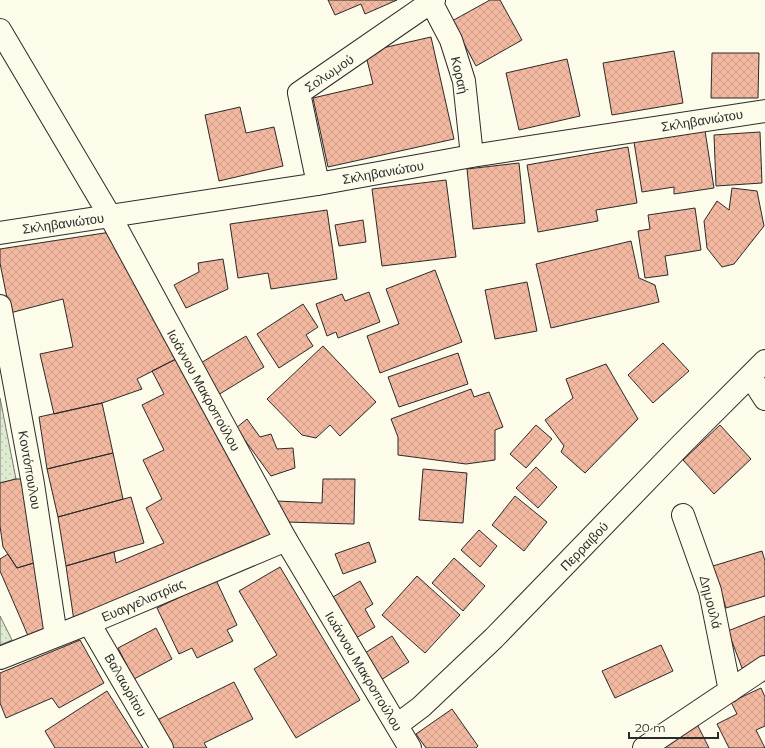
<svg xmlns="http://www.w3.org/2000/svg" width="765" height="748" font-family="Montserrat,sans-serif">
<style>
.park{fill:url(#park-dots);stroke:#74746e}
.building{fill:url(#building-cross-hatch);stroke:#2b2b2b}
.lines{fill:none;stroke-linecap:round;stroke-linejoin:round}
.minor-casing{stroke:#2b2b2b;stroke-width:24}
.major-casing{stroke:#2b2b2b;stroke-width:24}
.minor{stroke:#fdfbea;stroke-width:22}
.major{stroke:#fdfbea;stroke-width:22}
.labels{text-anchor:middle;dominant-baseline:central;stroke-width:3;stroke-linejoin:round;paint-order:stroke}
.street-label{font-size:13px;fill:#2b2b2b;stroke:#fdfbea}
</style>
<defs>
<pattern id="park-dots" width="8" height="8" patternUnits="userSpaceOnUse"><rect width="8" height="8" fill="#deebd1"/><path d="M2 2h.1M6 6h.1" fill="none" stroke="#bfcab4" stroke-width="1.8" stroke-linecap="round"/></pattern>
<pattern id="building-cross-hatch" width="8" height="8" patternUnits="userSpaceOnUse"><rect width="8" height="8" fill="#f2b8a0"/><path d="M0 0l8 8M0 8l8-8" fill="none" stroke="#d09e8a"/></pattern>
</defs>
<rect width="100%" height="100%" fill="#fdfbea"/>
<!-- park -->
<path class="park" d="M 0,398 L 16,479 L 0,483 Z
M 0,616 L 12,640 L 0,645 Z"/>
<!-- building -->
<path class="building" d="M 328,0 L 397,0 L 365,14 L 361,4 L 335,15 Z
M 490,0 L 500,0 L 522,40 L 476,66 L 452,21 Z
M 431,37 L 454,139 L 328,167 L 313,98 L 373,84 L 365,52 Z
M 674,51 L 683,103 L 612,115 L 603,63 Z
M 712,53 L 759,53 L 758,98 L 711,98 Z
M 567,59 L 580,116 L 519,130 L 506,73 Z
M 240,107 L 246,133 L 274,127 L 283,166 L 219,181 L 205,115 Z
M 705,131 L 714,188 L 674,194 L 674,187 L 642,192 L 634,142 Z
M 760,132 L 762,183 L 716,186 L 714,135 Z
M 628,147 L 637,203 L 596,210 L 598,221 L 538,232 L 527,165 Z
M 519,163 L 525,223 L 473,229 L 467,169 Z
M 446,180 L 456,257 L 382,266 L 372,189 Z
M 732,188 L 757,191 L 764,226 L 734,264 L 722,267 L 707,248 L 704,221 L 717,201 L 729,210 Z
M 695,208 L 701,250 L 665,256 L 668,275 L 645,278 L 638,231 L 650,229 L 648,215 Z
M 327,210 L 337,279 L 271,289 L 268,273 L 238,278 L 230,224 Z
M 363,220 L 366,242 L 339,246 L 335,225 Z
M 111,232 L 180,357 L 137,379 L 142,389 L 102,403 L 54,414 L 40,354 L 73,347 L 63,299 L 10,313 L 0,263 L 0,249 Z
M 631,241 L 639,278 L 655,285 L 659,302 L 551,328 L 536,264 Z
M 223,259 L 228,289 L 186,308 L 174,285 L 199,272 L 198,263 Z
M 435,270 L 462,342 L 380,373 L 367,336 L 399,324 L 386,289 Z
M 527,282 L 537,331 L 495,339 L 485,290 Z
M 369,292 L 380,322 L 338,338 L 336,332 L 327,336 L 316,304 L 342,294 L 345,301 Z
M 303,304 L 318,327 L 306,335 L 313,346 L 279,368 L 257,334 Z
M 246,336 L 264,367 L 218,395 L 199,364 Z
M 663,343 L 689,371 L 653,403 L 628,375 Z
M 323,346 L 376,402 L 340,436 L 330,425 L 316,438 L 302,435 L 267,399 Z
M 458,353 L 468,384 L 399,407 L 388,377 Z
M 180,357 L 277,533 L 74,621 L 66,566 L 114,552 L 116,563 L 164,543 L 146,508 L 162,499 L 143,460 L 164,450 L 142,405 L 164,394 L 152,371 Z
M 606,364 L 638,419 L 585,473 L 561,452 L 564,446 L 545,420 L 573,398 L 566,379 Z
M 471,389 L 474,397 L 489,392 L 503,427 L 495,430 L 495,460 L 466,464 L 398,455 L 398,437 L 391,419 Z
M 102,403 L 113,453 L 47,469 L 39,417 Z
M 247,419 L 260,437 L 271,434 L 277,449 L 293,448 L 295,468 L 271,476 L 236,428 Z
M 536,425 L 552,439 L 526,468 L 510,454 Z
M 720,425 L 751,459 L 714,494 L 683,460 Z
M 113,453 L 123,499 L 58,517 L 47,469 Z
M 536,467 L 557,487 L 538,508 L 516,488 Z
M 423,469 L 467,473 L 463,523 L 419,520 Z
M 16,479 L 23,479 L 37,562 L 17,568 L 3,547 L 0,526 L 0,483 Z
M 323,479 L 355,479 L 354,524 L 286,522 L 276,501 L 322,503 Z
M 515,496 L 547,522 L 524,551 L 492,525 Z
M 131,497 L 144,543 L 66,566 L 58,517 Z
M 479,530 L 497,546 L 480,567 L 461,550 Z
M 369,542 L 376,562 L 343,574 L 335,554 Z
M 762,551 L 765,561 L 765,596 L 726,608 L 713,566 Z
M 8,554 L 17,568 L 37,562 L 47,632 L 29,638 L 0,571 L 0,559 Z
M 454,558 L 485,586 L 463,611 L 432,583 Z
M 280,567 L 360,700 L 296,738 L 254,669 L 277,655 L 239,591 Z
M 417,576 L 460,615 L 425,653 L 382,615 Z
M 216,580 L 237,625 L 227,630 L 233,641 L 197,658 L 192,648 L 179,654 L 157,608 Z
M 360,581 L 373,604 L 365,609 L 375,627 L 356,638 L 333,597 Z
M 765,616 L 765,659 L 742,668 L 728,631 Z
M 156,628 L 172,659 L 134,679 L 118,648 Z
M 392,636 L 409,662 L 381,680 L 365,653 Z
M 80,640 L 104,683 L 59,708 L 52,698 L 6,718 L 0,703 L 0,673 Z
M 661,645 L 673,671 L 615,698 L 602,671 Z
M 234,682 L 253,719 L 204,743 L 207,748 L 166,748 L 153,722 Z
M 761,688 L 765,697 L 765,726 L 756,730 L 765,748 L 729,748 L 717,724 L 737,714 L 731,702 Z
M 107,691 L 143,748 L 55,748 L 45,731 Z
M 452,709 L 478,746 L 476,748 L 426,748 L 416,734 Z
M 697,724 L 709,748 L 658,748 Z"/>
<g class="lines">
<defs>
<path id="minor" d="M 430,0 L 451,40 L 464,81 L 472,156
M 318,184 L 299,93 L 434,0
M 0,233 L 318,184 L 472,156 L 765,111
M 0,306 L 33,484 L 56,636
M 748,378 L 756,385 L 765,399
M 683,515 L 710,591 L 730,691
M 89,623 L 162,748
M 0,658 L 89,623 L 286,540
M 397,725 L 421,707 L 494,638 L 681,445 L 765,361
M 644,748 L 765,667"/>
<path id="major" d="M 0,30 L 110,216 L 286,540 L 410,748"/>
</defs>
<!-- minor casing -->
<use href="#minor" class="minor-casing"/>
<!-- major casing -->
<use href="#major" class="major-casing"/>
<!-- minor -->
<use href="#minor" class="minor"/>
<!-- major -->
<use href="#major" class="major"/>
</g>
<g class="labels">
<!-- street labels -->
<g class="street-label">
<text transform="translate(329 73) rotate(-34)">Σολωμού</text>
<text transform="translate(460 75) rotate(77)">Κοραή</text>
<text transform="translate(702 120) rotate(-9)">Σκληβανιώτου</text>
<text transform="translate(383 172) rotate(-10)">Σκληβανιώτου</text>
<text transform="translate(63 223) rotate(-8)">Σκληβανιώτου</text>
<text transform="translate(204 390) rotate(61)">Ιωάννου Μακροπούλου</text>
<text transform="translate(30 470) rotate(80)">Κοντόπουλου</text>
<text transform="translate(584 546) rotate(-46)">Περραιβού</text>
<text transform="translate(143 600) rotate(-23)">Ευαγγελιστρίας</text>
<text transform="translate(711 602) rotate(76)">Δημουλά</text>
<text transform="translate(364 671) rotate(59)">Ιωάννου Μακροπούλου</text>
<text transform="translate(126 685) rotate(60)">Βαλαωρίτου</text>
</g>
</g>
<!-- scale -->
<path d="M629 732v6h89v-6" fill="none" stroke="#2b2b2b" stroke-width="2"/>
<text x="635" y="732" font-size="12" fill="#2b2b2b" stroke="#fdfbea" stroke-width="3" paint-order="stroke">20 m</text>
</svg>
